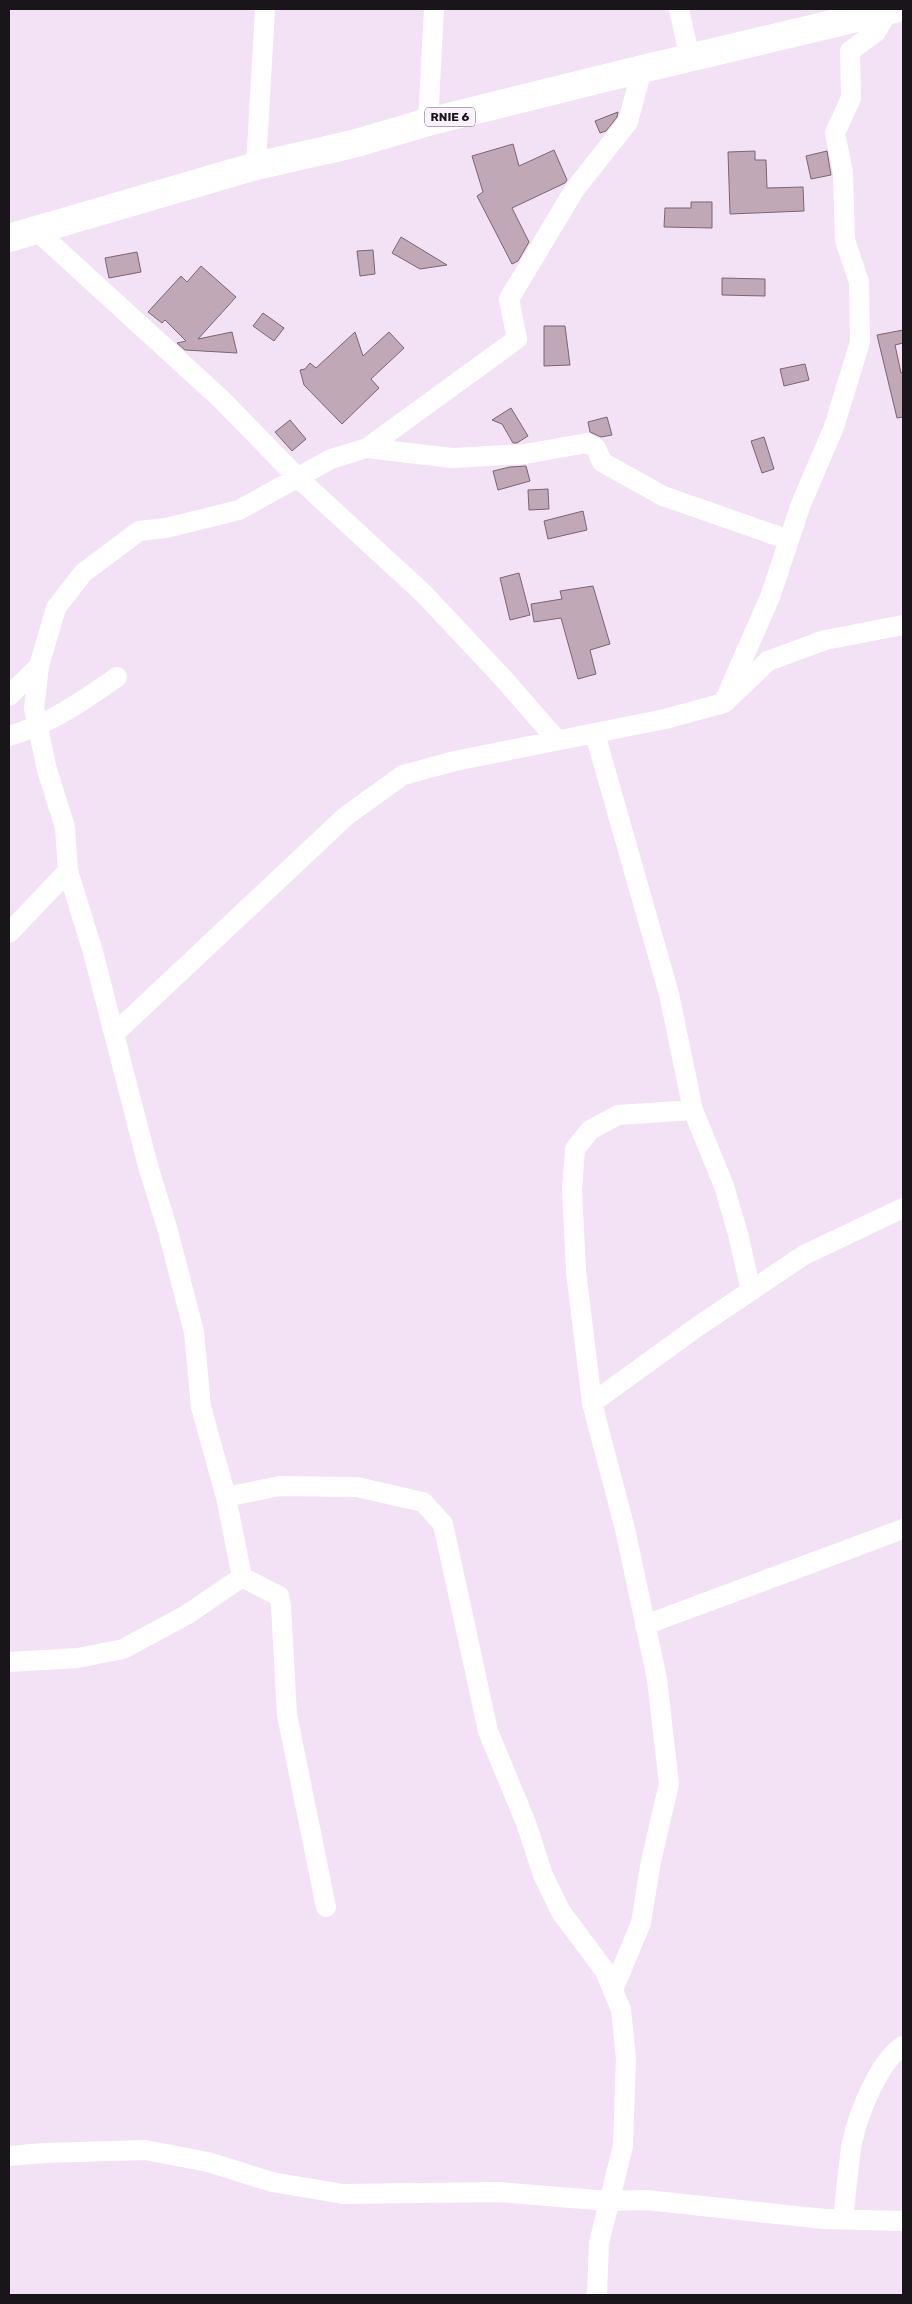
<svg xmlns="http://www.w3.org/2000/svg" width="912" height="2304" font-family="Rubik,sans-serif">
<style>
.building{fill:#c0a8b6;stroke:#7a6572}
.lines{fill:none;stroke-linecap:round;stroke-linejoin:round}
.minor{stroke:#fff;stroke-width:20}
.primary{stroke:#fff;stroke-width:28}
.labels{text-anchor:middle;dominant-baseline:central;stroke-width:5;stroke-linejoin:round;paint-order:stroke}
.shield{fill:#fcf1fe;stroke:#5e565f;stroke-width:1}
.shield-label{font-size:12px;font-weight:bold;fill:#1a141b}
</style>
<rect width="100%" height="100%" fill="#f3e1f6"/>
<!-- building -->
<path class="building" d="M 618,112 L 617,117 L 606,131 L 600,133 L 595,121 Z
M 513,144 L 519,166 L 554,150 L 567,180 L 565,183 L 512,208 L 529,242 L 518,261 L 512,264 L 477,196 L 483,192 L 472,156 Z
M 755,151 L 755,160 L 766,160 L 767,188 L 803,187 L 804,211 L 730,214 L 728,152 Z
M 827,151 L 831,175 L 811,179 L 806,156 Z
M 691,202 L 712,202 L 712,228 L 664,227 L 665,208 L 691,208 Z
M 401,237 L 447,265 L 420,269 L 392,253 Z
M 373,250 L 375,274 L 360,276 L 357,251 Z
M 137,252 L 141,272 L 109,278 L 105,258 Z
M 201,266 L 236,297 L 198,339 L 232,332 L 237,353 L 185,350 L 177,343 L 186,341 L 165,320 L 162,323 L 148,312 L 181,276 L 187,282 Z
M 722,278 L 765,279 L 765,296 L 722,295 Z
M 263,313 L 284,328 L 274,341 L 253,326 Z
M 544,326 L 565,326 L 570,365 L 544,366 Z
M 903,330 L 903,343 L 895,345 L 901,373 L 903,372 L 903,417 L 897,418 L 877,335 Z
M 355,332 L 363,356 L 389,332 L 404,348 L 371,379 L 379,388 L 342,424 L 304,385 L 300,370 L 305,369 L 310,363 L 316,368 Z
M 805,364 L 809,380 L 784,386 L 780,369 Z
M 511,408 L 528,436 L 517,443 L 513,443 L 502,424 L 492,420 Z
M 607,417 L 612,435 L 601,437 L 590,432 L 588,422 Z
M 290,420 L 306,439 L 292,451 L 275,432 Z
M 764,437 L 774,469 L 762,473 L 751,441 Z
M 526,466 L 530,481 L 498,490 L 493,471 L 510,467 Z
M 548,489 L 549,509 L 529,510 L 528,490 Z
M 583,511 L 587,530 L 548,539 L 544,521 Z
M 519,573 L 530,615 L 510,620 L 500,578 Z
M 593,586 L 610,644 L 590,650 L 596,674 L 578,679 L 561,618 L 534,622 L 531,604 L 562,599 L 560,591 Z"/>
<g class="lines">
<!-- minor -->
<path class="minor" d="M 679,9 L 690,59
M 428,122 L 434,9
M 256,166 L 265,9
M 36,230 L 221,399 L 297,477 L 423,593 L 502,677 L 557,740
M 367,448 L 452,458 L 525,454 L 587,443 L 596,448 L 602,462 L 663,496 L 789,540
M 39,666 L 34,709 L 47,770 L 65,827 L 68,871 L 93,952 L 148,1166 L 168,1231 L 194,1332 L 201,1407 L 226,1497 L 242,1577 L 279,1596 L 281,1606 L 287,1715 L 326,1907
M 9,696 L 39,666 L 56,608 L 83,573 L 139,531 L 166,528 L 239,510 L 331,459 L 367,448 L 517,339 L 509,299 L 575,189 L 628,122 L 642,69
M 726,697 L 770,597 L 801,504 L 834,427 L 860,342 L 859,282 L 845,240 L 843,173 L 835,133 L 851,98 L 850,51 L 876,32 L 889,10
M 595,734 L 669,994 L 693,1110 L 724,1186 L 738,1234 L 751,1291
M 9,736 C 48,725 83,701 117,677
M 9,933 L 68,871
M 114,1034 L 346,816 L 403,775 L 455,761 L 665,719 L 724,703 L 768,661 L 825,640 L 903,625
M 592,1403 L 697,1327 L 804,1255 L 903,1208
M 226,1497 L 280,1486 L 357,1487 L 423,1502 L 443,1524 L 488,1731 L 526,1823 L 543,1875 L 561,1912 L 605,1971 L 621,2010 L 626,2058 L 623,2146 L 599,2243 L 597,2295
M 645,1625 L 903,1529
M 9,1662 L 78,1658 L 123,1649 L 188,1614 L 242,1577
M 613,1990 L 641,1923 L 651,1861 L 669,1784 L 657,1679 L 625,1529 L 592,1403 L 576,1271 L 572,1190 L 575,1149 L 590,1130 L 618,1115 L 693,1110
M 9,2156 L 44,2153 L 145,2150 L 208,2162 L 272,2182 L 343,2194 L 499,2192 L 608,2201 L 646,2200 L 824,2219 L 903,2221
M 843,2219 C 846,2194 848,2168 852,2143 C 858,2114 879,2061 903,2046"/>
<!-- primary -->
<path class="primary" d="M 9,238 L 256,166 L 353,144 L 428,122 L 642,69 L 895,9"/>
</g>
<g class="labels">
<!-- shield labels -->
<rect class="shield" x="425" y="107.5" width="50" height="19" rx="4"/>
<g class="shield-label">
<text x="450" y="117">RNIE 6</text>
</g>
</g>
<!-- border -->
<rect width="912" height="2304" fill="none" stroke="#1a141b" stroke-width="20"/>
</svg>
